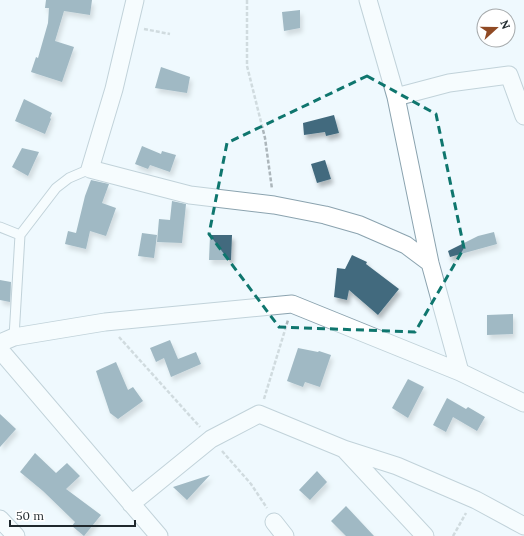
<svg xmlns="http://www.w3.org/2000/svg" width="524" height="536" font-family="Lora,serif">
<style>
.building{fill:#436b7e;filter:url(#shadow)}
.lines{fill:none;stroke-linecap:round;stroke-linejoin:round}
.lane-casing{stroke:#8ba3af;stroke-width:11}
.street-casing{stroke:#8ba3af;stroke-width:19}
.path{stroke:#acb6bb;stroke-width:2.5;stroke-dasharray:4 2;stroke-linecap:butt}
.lane{stroke:#fff;stroke-width:9}
.street{stroke:#fff;stroke-width:17}
.marked{fill:none;stroke:#0f766e;stroke-width:3;stroke-dasharray:8 5;stroke-linejoin:round}
</style>
<defs>
<filter id="shadow"><feDropShadow dx="2.5" dy="4.5" stdDeviation="2" flood-color="#0004"/></filter>
</defs>
<rect width="100%" height="100%" fill="#eff9fe"/>
<!-- building -->
<path class="building" d="M 46,0 L 92,0 L 90,15 L 64,11 L 55,41 L 74,47 L 62,82 L 31,72 L 36,57 L 38,58 L 48,23 L 49,8 L 45,8 Z
M 300,10 L 300,28 L 284,31 L 282,12 Z
M 161,67 L 190,77 L 187,93 L 155,88 Z
M 24,99 L 52,113 L 50,118 L 51,119 L 45,134 L 15,121 Z
M 334,115 L 339,133 L 326,136 L 325,132 L 304,135 L 303,123 Z
M 142,146 L 161,154 L 162,151 L 176,155 L 170,172 L 150,165 L 148,169 L 135,164 Z
M 22,148 L 39,152 L 28,176 L 12,167 Z
M 325,160 L 331,179 L 317,183 L 311,164 Z
M 91,180 L 109,184 L 102,203 L 116,208 L 106,236 L 90,231 L 86,249 L 65,244 L 68,231 L 76,233 L 85,196 Z
M 172,201 L 186,204 L 182,243 L 157,242 L 159,219 L 170,220 Z
M 494,232 L 497,244 L 450,257 L 448,251 L 478,236 Z
M 142,233 L 157,235 L 154,258 L 138,256 Z
M 211,235 L 232,235 L 231,260 L 209,260 L 210,236 Z
M 352,255 L 367,262 L 366,264 L 399,289 L 378,315 L 349,290 L 347,300 L 334,297 L 337,268 L 345,269 Z
M 0,280 L 11,282 L 10,302 L 0,300 Z
M 513,314 L 513,334 L 487,335 L 487,315 Z
M 170,340 L 178,359 L 196,352 L 201,364 L 171,377 L 164,358 L 156,362 L 150,348 Z
M 298,348 L 318,352 L 319,351 L 331,355 L 320,387 L 305,382 L 303,387 L 287,381 Z
M 116,362 L 128,390 L 133,387 L 143,401 L 118,419 L 110,413 L 96,371 Z
M 408,379 L 424,387 L 408,418 L 392,408 Z
M 447,398 L 466,409 L 468,407 L 485,417 L 477,431 L 453,417 L 446,432 L 433,425 Z
M 0,414 L 16,429 L 0,447 Z
M 35,453 L 56,473 L 67,463 L 80,476 L 66,489 L 101,515 L 84,536 L 72,526 L 75,522 L 43,491 L 20,472 Z
M 317,471 L 327,482 L 310,500 L 299,490 Z
M 210,475 L 187,500 L 173,487 Z
M 346,506 L 374,536 L 346,536 L 331,521 Z"/>
<g class="lines">
<defs>
<path id="lane" d="M 0,227 L 20,235
M 14,337 L 20,235 L 56,188 L 69,178 L 90,169"/>
<path id="street" d="M 135,0 L 114,89 L 90,169 L 190,195 L 274,205 L 325,215 L 360,225 L 406,245 L 430,263
M 368,0 L 396,97 L 430,263 L 460,372
M 396,97 L 449,83 L 509,75 L 524,116
M 0,343 L 14,337 L 105,322 L 292,304 L 460,372 L 524,403
M 0,350 L 159,536
M 345,450 L 425,536
M 131,504 L 211,439 L 259,414 L 344,449 L 397,466 L 476,500 L 524,526
M 0,519 L 16,536
M 274,522 L 285,536"/>
</defs>
<!-- lane casing -->
<use href="#lane" class="lane-casing"/>
<!-- street casing -->
<use href="#street" class="street-casing"/>
<!-- path -->
<path class="path" d="M 247,0 L 247,66 L 265,138 L 272,189
M 144,29 L 170,34
M 119,337 L 200,427
M 264,399 L 288,320
M 222,451 L 251,484 L 267,508
M 453,536 L 466,513"/>
<!-- lane -->
<use href="#lane" class="lane"/>
<!-- street -->
<use href="#street" class="street"/>
</g>
<!-- marked area -->
<path d="M0 0H524V536H0ZM 367,76 L 436,114 L 464,248 L 415,332 L 279,327 L 209,234 L 227,143 Z" fill="#eff9fe" fill-opacity=".55" fill-rule="evenodd"/>
<path class="marked" d="M 367,76 L 436,114 L 464,248 L 415,332 L 279,327 L 209,234 L 227,143 Z"/>
<!-- north arrow -->
<g transform="translate(496 28) rotate(69)"><circle r="19" fill="#ffffff" stroke="#a5a9ab"/>
<path d="M0-3L7 15L0 10L-7 15Z" fill="#904a24"/>
<text y="-6" font-size="11" font-weight="bold" text-anchor="middle" fill="#1f282d">N</text>
</g>
<!-- scale -->
<path d="M10 520v6h125v-6" fill="none" stroke="#1f282d" stroke-width="2"/>
<text x="16" y="520" font-size="12" fill="#1f282d" stroke="#ffffff" stroke-width="3" paint-order="stroke">50 m</text>
</svg>
